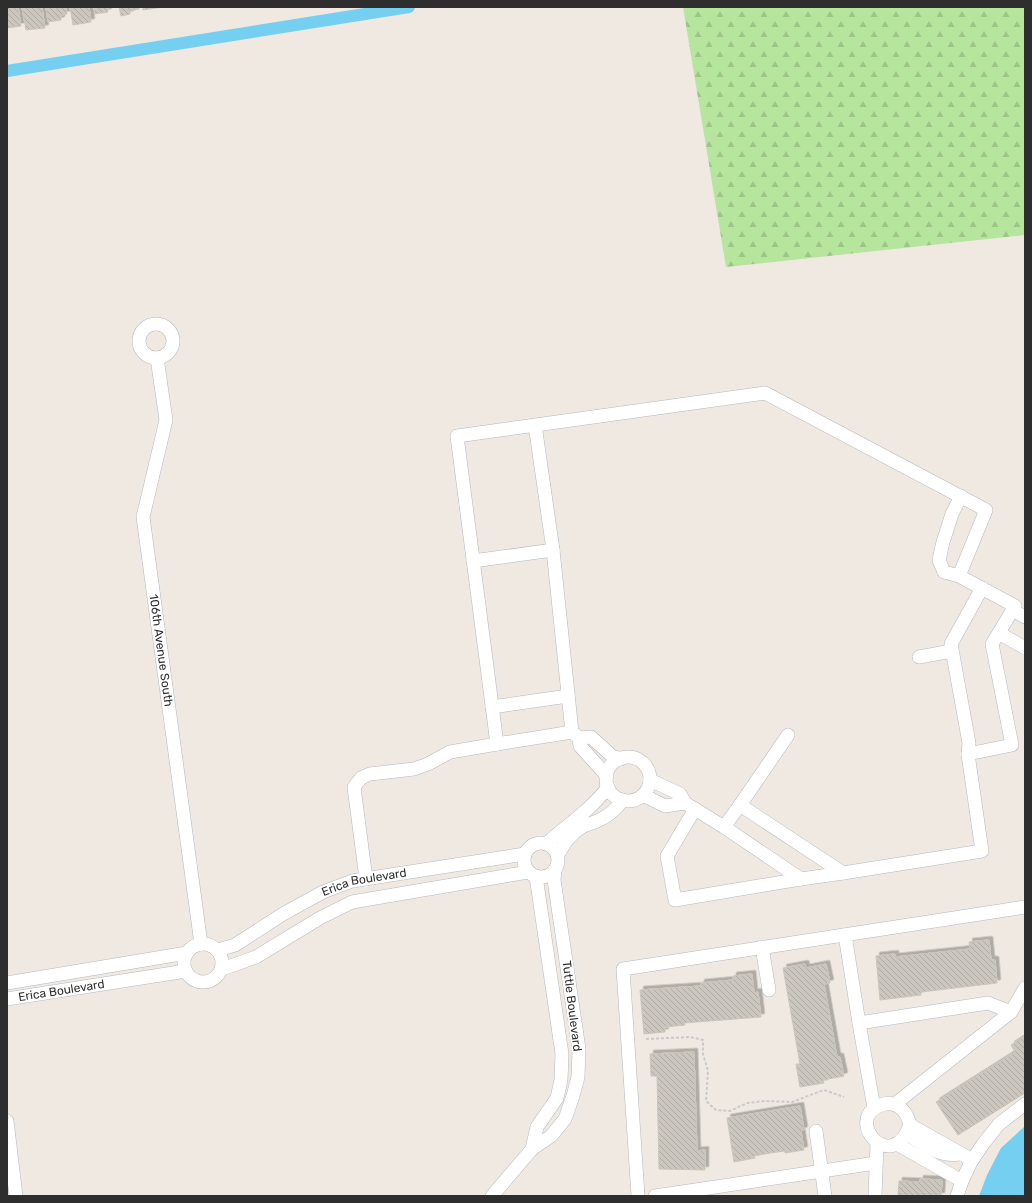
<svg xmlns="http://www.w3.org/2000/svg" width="1032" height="1203" font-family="Rubik,sans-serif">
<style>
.forest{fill:url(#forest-firs)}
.water{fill:#75cff0}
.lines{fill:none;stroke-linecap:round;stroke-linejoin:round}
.canal{stroke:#75cff0;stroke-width:12}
.building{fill:url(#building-back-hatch);stroke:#cbc5ba;filter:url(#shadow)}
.minor-casing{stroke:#b4b7c1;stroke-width:14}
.path{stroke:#c9c9c9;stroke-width:2;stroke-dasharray:3 2;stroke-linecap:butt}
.minor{stroke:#fff;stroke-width:13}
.labels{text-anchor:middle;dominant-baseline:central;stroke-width:3.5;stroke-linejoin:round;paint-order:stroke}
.street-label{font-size:12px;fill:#2e2e2e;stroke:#fff}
</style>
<defs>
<pattern id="forest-firs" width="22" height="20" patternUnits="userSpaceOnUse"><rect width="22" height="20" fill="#b6e59e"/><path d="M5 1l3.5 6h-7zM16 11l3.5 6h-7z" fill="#9dc588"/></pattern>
<pattern id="building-back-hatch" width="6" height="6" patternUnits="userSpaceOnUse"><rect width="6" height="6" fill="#cbc7bf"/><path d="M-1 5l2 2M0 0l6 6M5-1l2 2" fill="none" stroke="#afaba4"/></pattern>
<filter id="shadow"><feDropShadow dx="3.5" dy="-3.5" stdDeviation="0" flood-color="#0004"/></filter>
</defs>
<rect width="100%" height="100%" fill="#efe9e1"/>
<!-- forest -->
<path class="forest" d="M 683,7 L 1025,7 L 1025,235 L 726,267 Z"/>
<!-- water -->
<path class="water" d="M 1025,1126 L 1025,1196 L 979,1196 L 987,1175 L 1001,1148 Z"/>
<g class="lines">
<!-- canal -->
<path class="canal" d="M 7,71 L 409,7"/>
</g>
<!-- building -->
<path class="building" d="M 7,7 L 18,7 L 21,26 L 7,28 Z
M 22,7 L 42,7 L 45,28 L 26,30 Z
M 46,7 L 66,7 L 67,14 L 61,15 L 61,20 L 48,22 Z
M 70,7 L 89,7 L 91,22 L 73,25 Z
M 94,7 L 113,7 L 107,8 L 108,12 L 95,14 Z
M 119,7 L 139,7 L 139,9 L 130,11 L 130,14 L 121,16 Z
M 143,7 L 163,7 L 143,10 Z
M 989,940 L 991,960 L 995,960 L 997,983 L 921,992 L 921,995 L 880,1000 L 876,956 L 895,954 L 895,957 L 970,949 L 969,942 Z
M 805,964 L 806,968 L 826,964 L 830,983 L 824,984 L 837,1057 L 840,1057 L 844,1076 L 823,1080 L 824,1083 L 800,1087 L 796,1064 L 800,1064 L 783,968 Z
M 752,974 L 754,993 L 758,992 L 761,1017 L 684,1023 L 685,1025 L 665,1027 L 665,1032 L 644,1034 L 640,990 L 701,986 L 701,983 L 733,980 L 733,976 Z
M 1025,1036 L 1025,1093 L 958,1135 L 936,1102 L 1015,1052 L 1011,1045 Z
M 694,1052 L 697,1151 L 705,1150 L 705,1170 L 659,1169 L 657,1076 L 651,1076 L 650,1054 Z
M 800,1106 L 804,1130 L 801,1131 L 804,1150 L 785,1153 L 785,1151 L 770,1153 L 754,1156 L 755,1158 L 734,1162 L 727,1118 Z
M 920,1179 L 942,1180 L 941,1196 L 898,1196 L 899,1181 L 920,1182 Z"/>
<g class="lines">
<defs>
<g id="minor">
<circle cx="156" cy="341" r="17"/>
<path id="s1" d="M 157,358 L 166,420 L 143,517 L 201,944"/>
<path d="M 535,425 L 553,550 L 572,732 L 497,744 L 457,436 L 765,393 L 986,510 L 959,576 L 1015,606 L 992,644 L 1012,745 L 968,754 L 982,851 L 843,873"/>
<path d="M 473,561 L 553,550"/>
<path d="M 959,576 L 944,572 L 939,560 L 943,542 L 952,514 L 961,496"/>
<path d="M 1012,610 L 1025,617"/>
<path d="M 999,633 L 1025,648"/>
<path d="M 919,657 L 952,651"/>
<path d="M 492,707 L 568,696"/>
<path d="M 572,732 L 579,738 L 580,746 L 607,776"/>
<path d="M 579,738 L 591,737 L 612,756 L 621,759"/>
<path d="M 968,754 L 969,743 L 951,644 L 982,588"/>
<circle cx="628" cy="779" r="22"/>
<path d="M 650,780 L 680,794 L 685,803 L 724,827 L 801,879 L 843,873 L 740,805 L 724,827"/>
<path d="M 643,795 L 665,806 L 685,803"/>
<path d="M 740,805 L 788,735"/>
<path d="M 695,809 L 667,856 L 675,900 L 801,879"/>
<circle cx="541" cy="860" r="17"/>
<path d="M 546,844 C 567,825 591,810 608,787"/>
<path d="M 558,855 C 564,844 570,834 582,827 C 587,824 594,823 599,820 C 609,816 616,809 623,800"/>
<path d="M 366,879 L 354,787 L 361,778 L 370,774 L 414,769 L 428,764 L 450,752 L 497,744"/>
<path d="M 845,935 L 859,1023 L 988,1003 L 1011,1012"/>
<circle cx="203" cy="963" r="19"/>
<path d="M 762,947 L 769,990"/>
<path id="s2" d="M 218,950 L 235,945 L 283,914 L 323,892 L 352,881 L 525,854"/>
<path d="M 222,969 L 256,957 L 320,918 L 352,902 L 528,872"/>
<path d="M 7,983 L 187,953"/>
<path id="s3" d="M 7,999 L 186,971"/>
<path d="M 859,1023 L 874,1108"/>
<path d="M 888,1103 C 901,1105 907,1112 910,1125 C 891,1179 837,1113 888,1103 Z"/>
<path d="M 895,1104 L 1011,1012 L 1025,988"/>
<path d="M 7,1121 L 16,1196"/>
<path d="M 910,1125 L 969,1158 L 971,1162"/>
<path d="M 816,1131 L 825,1196"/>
<path d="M 907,1134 C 925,1145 937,1157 959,1154"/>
<path d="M 897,1144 L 962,1181"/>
<path d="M 532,1149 L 537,1127 L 557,1098 L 561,1080 L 562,1054 L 537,883 L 535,876"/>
<path d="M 492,1196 L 532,1149 L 551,1136 L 565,1119 L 573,1096 L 578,1077 L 579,1049 L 554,880 L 555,870"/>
<path d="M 638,1196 L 623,969 L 1025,907"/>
<path d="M 655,1196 L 876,1163"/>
<path d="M 875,1196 L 877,1143"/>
<path d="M 957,1196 L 962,1181 L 971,1162 L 983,1144 L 999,1124 L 1025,1104"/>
</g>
</defs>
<!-- minor casing -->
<use href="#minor" class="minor-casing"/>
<!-- path -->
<path class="path" d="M 646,1039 L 690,1037 L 703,1040 L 703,1054 L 708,1071 L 706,1101 L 716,1110 L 730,1111 L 747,1103 L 765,1101 L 792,1102 L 824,1090 L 844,1097"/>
<!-- minor -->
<use href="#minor" class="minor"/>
</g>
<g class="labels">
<!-- street labels -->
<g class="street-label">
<text stroke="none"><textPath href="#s1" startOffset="297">106th Avenue South</textPath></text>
<text stroke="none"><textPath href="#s2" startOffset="163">Erica Boulevard</textPath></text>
<text stroke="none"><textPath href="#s3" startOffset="55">Erica Boulevard</textPath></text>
<text transform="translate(572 1006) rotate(83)">Tuttle Boulevard</text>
</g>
</g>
<!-- border -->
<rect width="1032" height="1203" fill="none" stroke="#2e2e2e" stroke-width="16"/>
</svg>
